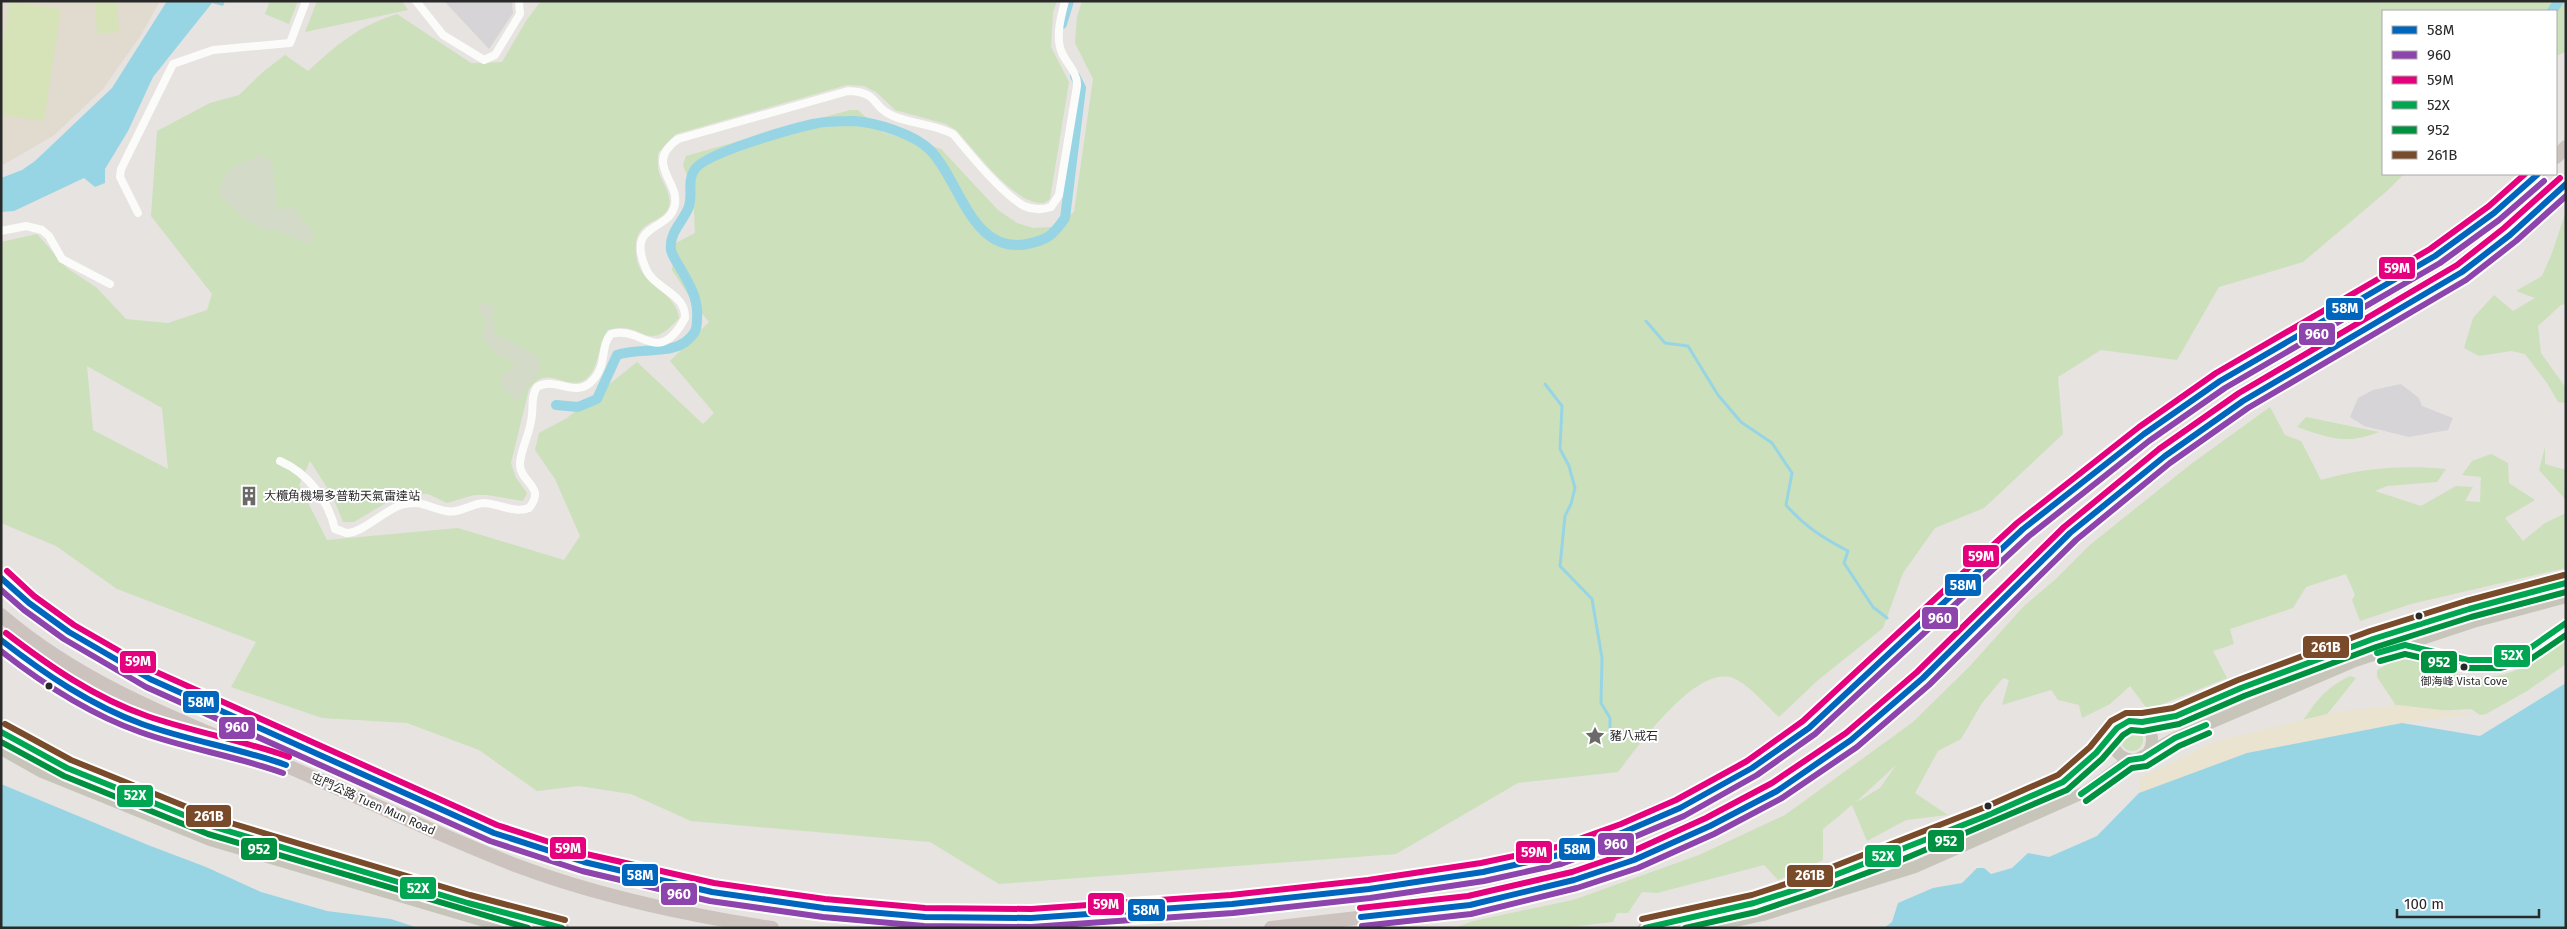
<svg xmlns="http://www.w3.org/2000/svg" width="2567" height="929" font-family="'Fira Sans','Noto Sans TC',sans-serif">
<style>
.industrial{fill:#d7d4d7}
.education{fill:#e1dacf}
.green{fill:#cce0bb;fill-rule:evenodd}
.sand{fill:#eae3d0}
.cemetery{fill:#d4dac8}
.pitch{fill:#d6e3b9}
.water{fill:#98d5e4}
.lines{fill:none;stroke-linecap:round;stroke-linejoin:round}
.stream{stroke:#98d5e4;stroke-width:3}
.canal{stroke:#98d5e4;stroke-width:10}
.primary-tunnel{stroke:#c0bebb;stroke-width:12;stroke-dasharray:12 6;stroke-linecap:butt}
.minor{stroke:#fbfbfa;stroke-width:8}
.primary{stroke:#c7c4ba;stroke-width:12}
.motorway{stroke:#cdc3be;stroke-width:14}
.bus-1-casing{stroke:#fff;stroke-width:10}
.bus-2-casing{stroke:#fff;stroke-width:10}
.bus-3-casing{stroke:#fff;stroke-width:10}
.bus-4-casing{stroke:#fff;stroke-width:10}
.bus-5-casing{stroke:#fff;stroke-width:10}
.bus-6-casing{stroke:#fff;stroke-width:10}
.bus-1{stroke:#0065bd;stroke-width:6}
.bus-2{stroke:#8e44ad;stroke-width:6}
.bus-3{stroke:#e5007d;stroke-width:6}
.bus-4{stroke:#00a651;stroke-width:6}
.bus-5{stroke:#009140;stroke-width:6}
.bus-6{stroke:#7a4b2a;stroke-width:6}
.bus-dot{fill:#292929;stroke:#fff;stroke-width:2}
.labels{text-anchor:middle;dominant-baseline:central;stroke-width:4;stroke-linejoin:round;paint-order:stroke}
.bus-label{font-size:11px;fill:#292929;stroke:#fff}
.poi-label{font-size:12px;fill:#292929;stroke:#fff;text-anchor:start}
.street-label{font-size:12px;fill:#292929;stroke:#fff}
.line-badge{stroke:#fff;stroke-width:2}
.badge-label{font-size:14px;text-anchor:middle;font-weight:bold;fill:#fff}
</style>
<rect width="100%" height="100%" fill="#e6e3e0"/>
<!-- industrial -->
<path class="industrial" d="M 444,1 L 512,1 L 513,13 L 489,49 Z
M 2401,384 L 2419,398 L 2422,406 L 2453,418 L 2448,430 L 2409,437 L 2364,426 L 2350,417 L 2358,398 L 2373,390 Z"/>
<!-- education -->
<path class="education" d="M 1,1 L 160,1 L 141,35 L 103,89 L 53,136 L 1,166 Z"/>
<!-- green -->
<path class="green" d="M 270,1 L 298,1 L 289,24 L 265,14 Z
M 317,1 L 402,1 L 408,10 L 305,32 Z
M 541,1 L 1057,1 L 1053,12 L 1051,47 L 1069,82 L 1050,199 L 1044,203 C 1014,205 976,151 956,130 L 946,124 L 895,110 L 876,92 L 864,86 L 847,85 L 676,134 L 658,153 C 658,158 658,164 658,169 C 660,180 672,193 669,206 C 663,227 629,216 637,260 C 642,286 676,292 679,318 C 645,357 645,319 608,330 C 597,345 600,368 586,379 C 567,393 548,362 529,389 L 511,463 L 516,478 L 527,493 L 523,501 L 487,495 L 474,495 L 447,503 L 428,494 L 413,494 L 389,501 L 354,522 L 343,522 L 333,497 L 310,461 L 299,485 L 327,540 L 458,528 L 564,560 L 580,536 L 555,479 L 535,450 L 539,433 L 567,418 L 637,362 L 703,424 L 714,413 L 670,361 L 709,322 L 693,302 L 672,270 L 676,243 L 695,233 L 693,192 L 683,165 L 686,156 L 850,110 L 858,110 L 882,132 L 941,149 L 998,210 L 1017,223 L 1033,228 L 1052,227 L 1074,212 L 1093,79 L 1075,43 L 1077,17 L 1082,1 L 2566,1 L 2566,52 L 2556,56 L 2556,11 L 2383,11 L 2383,174 L 2404,174 L 2387,191 L 2303,262 L 2219,287 L 2177,360 L 2101,350 L 2058,377 L 2063,434 L 1984,508 L 1935,528 L 1903,573 L 1883,628 L 1817,681 L 1779,717 C 1767,706 1749,685 1735,679 C 1698,661 1638,747 1618,772 L 1518,783 L 1396,854 L 999,884 L 930,842 L 691,821 L 631,794 L 579,786 L 537,791 L 479,750 L 407,723 L 322,718 L 231,687 L 256,642 L 117,589 L 56,546 L 1,523 L 1,242 L 37,234 L 67,268 L 97,288 L 126,319 L 168,323 L 207,310 L 212,294 L 151,216 L 157,131 L 210,103 L 239,95 L 264,71 L 285,55 L 308,71 C 339,43 357,27 397,14 L 471,63 L 502,62 L 526,21 ZM 87,366 L 162,408 L 168,469 L 93,430 Z
M 2566,211 L 2566,304 L 2561,305 L 2538,326 L 2541,353 L 2566,388 L 2566,403 L 2558,402 L 2547,383 L 2525,354 L 2511,351 L 2479,356 L 2464,348 L 2473,318 L 2494,295 L 2513,311 L 2535,298 L 2516,291 L 2542,276 L 2552,253 Z
M 2270,407 L 2285,435 L 2301,441 L 2321,480 C 2363,468 2403,465 2446,469 L 2437,482 L 2387,486 L 2375,491 L 2421,506 L 2456,486 L 2473,487 L 2465,501 L 2480,502 L 2481,477 L 2462,475 L 2472,461 L 2491,454 L 2508,463 L 2509,483 L 2535,500 L 2505,518 L 2523,541 L 2545,523 L 2566,513 L 2566,568 L 2411,604 L 2360,621 L 2352,600 L 2355,595 L 2346,574 L 2306,587 L 2293,608 L 2230,629 L 2234,644 L 2213,651 L 2227,678 L 2148,710 L 2130,686 L 2110,704 L 2082,718 L 2079,705 L 2058,700 L 2051,690 L 2002,705 L 2009,680 L 2003,678 L 1982,703 L 1961,739 L 1938,751 L 1915,793 L 1948,815 L 1906,820 L 1867,841 L 1852,805 L 1823,829 L 1823,860 L 1778,880 L 1764,865 L 1657,893 L 1642,892 L 1628,913 L 1617,913 L 1613,922 L 1560,928 L 1455,928 L 1473,921 L 1573,900 L 1699,855 L 1785,815 L 1913,722 L 1970,666 L 2023,607 L 2057,578 L 2091,544 L 2191,464 ZM 1896,765 L 1880,788 L 1855,803 Z
M 2306,417 L 2379,432 C 2346,445 2329,438 2297,427 Z
M 2545,447 L 2545,464 L 2566,470 L 2566,500 L 2539,470 Z
M 2566,639 L 2566,664 L 2527,691 L 2486,714 L 2480,715 L 2471,709 L 2401,713 L 2377,677 L 2377,670 C 2393,660 2413,655 2432,662 C 2443,666 2453,674 2464,676 C 2500,685 2540,661 2566,639 Z
M 2350,676 L 2356,678 L 2321,722 L 2301,724 C 2316,701 2325,688 2350,676 Z
M2121 740a11 11 0 1 1 22 0a11 11 0 1 1-22 0Z"/>
<!-- sand -->
<path class="sand" d="M 2398,705 L 2476,714 L 2402,723 L 2247,753 L 2139,793 L 2139,779 L 2209,744 L 2237,736 L 2335,712 Z"/>
<!-- cemetery -->
<path class="cemetery" d="M 260,155 L 272,161 L 277,209 L 294,208 L 314,233 L 310,245 L 272,229 L 262,229 L 245,220 L 219,195 C 224,166 235,166 260,155 Z
M 479,302 L 495,306 L 492,317 L 496,334 L 538,356 L 540,372 L 517,401 C 506,393 500,388 501,374 L 512,369 L 514,362 L 500,357 L 482,338 L 486,320 L 478,309 Z"/>
<!-- pitch -->
<path class="pitch" d="M 10,1 L 61,9 L 44,121 L 1,115 L 1,55 Z
M 95,1 L 117,1 L 119,32 L 97,34 Z"/>
<!-- water -->
<path class="water" d="M 167,1 L 225,1 L 223,6 L 212,3 L 153,77 L 128,131 L 105,169 L 105,183 L 95,187 L 84,178 L 14,211 L 1,212 L 1,178 L 22,170 L 35,161 L 112,88 Z
M 2566,683 L 2566,928 L 1884,928 L 1892,922 L 1898,903 L 1933,888 L 1962,883 L 1977,868 L 1984,868 L 1991,874 L 2012,868 L 2028,853 L 2049,857 L 2097,836 L 2139,793 L 2247,753 L 2402,723 L 2480,736 Z
M 1,784 L 148,845 L 206,867 L 261,892 L 327,911 L 391,919 L 418,928 L 1,928 Z"/>
<g class="lines">
<!-- stream -->
<path class="stream" d="M 1646,321 L 1665,343 L 1688,346 L 1718,395 L 1741,422 L 1772,443 L 1792,473 L 1786,505 C 1804,526 1823,538 1848,551 L 1844,563 L 1873,607 L 1887,618
M 1545,384 L 1562,406 L 1560,449 L 1569,466 L 1575,488 L 1571,504 L 1565,516 L 1560,566 L 1592,599 L 1602,658 L 1601,703 L 1610,718 L 1610,741"/>
<!-- canal -->
<path class="canal" d="M 2552,11 L 2559,1
M 1062,24 L 1069,1
M 556,405 L 578,407 L 597,399 L 617,355 C 641,346 678,358 694,333 C 697,329 697,324 697,319 C 699,299 689,283 679,266 C 676,261 672,255 671,250 C 669,233 681,224 688,209 C 694,196 686,182 695,169 C 706,153 791,129 813,124 C 826,121 842,121 855,121 C 877,123 915,134 931,151 C 960,181 972,255 1027,244 C 1048,240 1053,235 1065,218 L 1081,88 L 1075,76"/>
<!-- primary-tunnel -->
<path class="primary-tunnel" d="M 1770,898 L 1896,853 L 2037,794"/>
<!-- minor -->
<path class="minor" d="M 416,1 L 443,35 L 484,60 L 495,55 L 520,14 L 519,1
M 138,213 L 120,177 L 121,169 L 173,64 L 213,50 L 290,43 L 306,1
M 1,231 L 26,226 L 42,230 L 49,236 L 62,259 L 110,284
M 280,461 C 308,473 328,500 335,529 C 339,530 343,532 346,533 C 361,534 385,510 401,505 C 422,499 428,508 446,511 C 458,514 471,504 483,503 C 498,503 515,514 529,508 C 547,486 519,483 520,463 C 521,449 529,435 531,421 C 534,409 530,397 537,387 C 554,376 574,397 590,383 C 609,366 599,347 611,334 C 642,325 658,368 685,318 C 686,293 654,289 646,269 C 626,223 666,232 674,208 C 683,182 642,165 678,139 L 848,91 C 880,92 871,107 893,116 C 912,124 934,124 953,134 C 970,154 1002,194 1024,206 C 1033,210 1042,210 1051,207 L 1059,195 L 1077,86 C 1078,73 1067,64 1062,53 C 1055,38 1061,16 1065,1"/>
<!-- primary -->
<path class="primary" d="M 2142,722 C 2153,730 2155,741 2148,753
M 1,732 L 67,768 L 211,826 L 468,903 L 563,928
M 2113,734 C 2111,750 2120,760 2136,760 L 2175,738 L 2355,661 L 2473,622 L 2566,597
M 1,749 L 42,772 L 210,840 L 508,928
M 2037,794 L 2063,782 L 2080,769 L 2122,723 L 2176,716 L 2241,688 L 2373,639 L 2469,609 L 2566,583
M 1644,928 L 1770,898
M 1703,928 L 1763,915 L 1915,867 L 2085,792 L 2129,760"/>
<!-- motorway -->
<path class="motorway" d="M 2556,157 L 2566,147
M 1,578 L 29,603 L 69,632 L 150,679 L 494,833 L 584,862 L 712,892 L 824,908 L 925,917 L 1031,918 L 1232,904 L 1369,889 L 1483,872 L 1559,855 L 1624,832 L 1680,808 L 1752,768 L 1809,728 L 2023,529 L 2144,434 L 2220,381 L 2435,256 L 2494,213 L 2538,174
M 1,615 C 87,689 192,725 294,769 C 368,801 440,836 515,865 C 597,896 686,915 772,928
M 1271,928 L 1470,905 L 1574,880 L 1634,860 L 1710,826 L 1777,791 L 1851,740 L 1923,678 L 2070,533 L 2165,456 L 2243,401 L 2462,272 L 2510,235 L 2566,184"/>
<defs>
<path id="bus-1" d="M 1,578 L 29,603 L 69,632 L 150,679 L 494,833 L 584,862 L 712,892 L 824,908 L 925,917 L 1031,918 L 1232,904 L 1369,889 L 1483,872 L 1559,855 L 1624,832 L 1680,808 L 1752,768 L 1809,728 L 2023,529 L 2144,434 L 2220,381 L 2435,256 L 2494,213 L 2538,174
M 1,640 C 45,674 90,705 142,724 C 189,741 239,748 286,765
M 1361,917 L 1470,905 L 1574,880 L 1634,860 L 1710,826 L 1777,791 L 1851,740 L 1923,678 L 2070,533 L 2165,456 L 2243,401 L 2462,272 L 2510,235 L 2566,184"/>
<path id="bus-2" d="M 1,590 L 24,610 L 64,639 L 146,687 L 490,841 L 582,871 L 710,901 L 823,917 L 924,926 L 1031,927 L 1233,913 L 1370,898 L 1484,881 L 1561,864 L 1627,840 L 1684,816 L 1757,775 L 1815,734 L 2029,536 L 2149,441 L 2225,388 L 2440,263 L 2499,220 L 2544,181
M 1,651 C 43,684 89,714 140,732 C 187,749 236,756 283,773
M 1362,926 L 1471,914 L 1577,888 L 1638,868 L 1714,834 L 1782,798 L 1857,747 L 1929,685 L 2076,540 L 2170,463 L 2248,408 L 2466,280 L 2516,241 L 2566,196"/>
<path id="bus-3" d="M 7,571 L 34,596 L 74,625 L 154,671 L 497,825 L 586,854 L 714,883 L 825,899 L 925,908 L 1031,909 L 1231,895 L 1368,880 L 1481,863 L 1557,847 L 1621,824 L 1676,800 L 1747,761 L 1803,721 L 2017,523 L 2139,427 L 2216,373 L 2430,249 L 2489,206 L 2525,174
M 6,633 C 49,666 95,698 147,716 C 193,732 242,740 289,757
M 1360,908 L 1468,896 L 1572,872 L 1631,852 L 1706,818 L 1772,783 L 1846,733 L 1917,672 L 2064,527 L 2159,449 L 2239,393 L 2457,265 L 2504,228 L 2560,178"/>
<path id="bus-4" d="M 2377,653 L 2405,645 L 2468,660 L 2499,660 L 2526,651 L 2566,623
M 1,732 L 67,768 L 211,826 L 468,903 L 562,928
M 2081,794 L 2129,760 L 2143,758 L 2175,738 L 2206,725
M 1645,928 L 1754,903 L 1807,886 L 1986,816 L 2063,782 L 2096,753 L 2117,728 L 2129,721 L 2142,722 L 2176,716 L 2241,688 L 2373,639 L 2469,609 L 2566,583"/>
<path id="bus-5" d="M 2380,661 L 2405,654 L 2466,668 L 2500,668 L 2531,659 L 2566,635
M 1,742 L 64,776 L 208,834 L 528,928
M 2086,801 L 2132,768 L 2147,766 L 2179,746 L 2209,733
M 1685,928 L 1756,912 L 1810,894 L 1899,861 L 2067,790 L 2102,759 L 2123,735 L 2131,730 L 2143,731 L 2179,724 L 2244,696 L 2376,647 L 2471,617 L 2566,592"/>
<path id="bus-6" d="M 5,724 L 71,760 L 214,818 L 470,895 L 565,920
M 1642,919 L 1752,895 L 1804,878 L 1983,808 L 2058,775 L 2090,747 L 2111,721 L 2126,713 L 2142,713 L 2173,708 L 2238,680 L 2370,631 L 2466,601 L 2564,575"/>
</defs>
<!-- bus-1 casing -->
<use href="#bus-1" class="bus-1-casing"/>
<!-- bus-2 casing -->
<use href="#bus-2" class="bus-2-casing"/>
<!-- bus-3 casing -->
<use href="#bus-3" class="bus-3-casing"/>
<!-- bus-4 casing -->
<use href="#bus-4" class="bus-4-casing"/>
<!-- bus-5 casing -->
<use href="#bus-5" class="bus-5-casing"/>
<!-- bus-6 casing -->
<use href="#bus-6" class="bus-6-casing"/>
<!-- bus-1 -->
<use href="#bus-1" class="bus-1"/>
<!-- bus-2 -->
<use href="#bus-2" class="bus-2"/>
<!-- bus-3 -->
<use href="#bus-3" class="bus-3"/>
<!-- bus-4 -->
<use href="#bus-4" class="bus-4"/>
<!-- bus-5 -->
<use href="#bus-5" class="bus-5"/>
<!-- bus-6 -->
<use href="#bus-6" class="bus-6"/>
</g>
<!-- icons -->
<defs>
<symbol id="building-bare" viewBox="-9 -9 18 18"><path d="M-4-6H4V6H1V3H-1V6H-4ZM-2.5-4.3h1.7v1.8h-1.7ZM.8-4.3h1.7v1.8H.8ZM-2.5-1h1.7V.8h-1.7ZM.8-1h1.7V.8H.8Z" fill="#6b6a69" stroke="#fff" stroke-width="2.5" paint-order="stroke"/></symbol>
<symbol id="sight-bare" viewBox="-9 -9 18 18"><path d="M0-6L1.8-2.2L6-1.7L2.9 1.2L3.7 5.4L0 3.3L-3.7 5.4L-2.9 1.2L-6-1.7L-1.8-2.2Z" fill="#6b6a69" stroke="#fff" stroke-width="2.5" paint-order="stroke"/></symbol>
</defs>
<g fill-rule="evenodd">
<use href="#building-bare" x="235" y="482" width="28" height="28"/>
<use href="#sight-bare" x="1581" y="722" width="28" height="28"/>
</g>
<!-- markers -->
<g class="bus-dot">
<circle cx="2419" cy="616" r="4.5"/>
<circle cx="2464" cy="667" r="4.5"/>
<circle cx="49" cy="686" r="4.5"/>
<circle cx="1988" cy="806" r="4.5"/>
</g>
<g class="labels">
<!-- bus labels -->
<g class="bus-label">
<text x="2464" y="681">御海峰 Vista Cove</text>
</g>
<!-- poi labels -->
<g class="poi-label">
<text x="264" y="496">大欖角機場多普勒天氣雷達站</text>
<text x="1610" y="736">豬八戒石</text>
</g>
<!-- street labels -->
<g class="street-label">
<text transform="translate(373 804) rotate(24)">屯門公路 Tuen Mun Road</text>
</g>
</g>
<g class="line-badge">
<rect x="2378" y="256" width="38" height="24" rx="5" fill="#e5007d"/>
<rect x="2325" y="297" width="39" height="24" rx="5" fill="#0065bd"/>
<rect x="2298" y="322" width="38" height="24" rx="5" fill="#8e44ad"/>
<rect x="1962" y="544" width="38" height="24" rx="5" fill="#e5007d"/>
<rect x="1944" y="573" width="38" height="24" rx="5" fill="#0065bd"/>
<rect x="1921" y="606" width="38" height="24" rx="5" fill="#8e44ad"/>
<rect x="2302" y="635" width="48" height="24" rx="5" fill="#7a4b2a"/>
<rect x="2493" y="644" width="38" height="24" rx="5" fill="#00a651"/>
<rect x="119" y="650" width="38" height="24" rx="5" fill="#e5007d"/>
<rect x="2420" y="650" width="38" height="24" rx="5" fill="#009140"/>
<rect x="182" y="690" width="38" height="24" rx="5" fill="#0065bd"/>
<rect x="218" y="716" width="38" height="24" rx="5" fill="#8e44ad"/>
<rect x="116" y="784" width="38" height="24" rx="5" fill="#00a651"/>
<rect x="185" y="804" width="47" height="24" rx="5" fill="#7a4b2a"/>
<rect x="1927" y="829" width="38" height="24" rx="5" fill="#009140"/>
<rect x="1597" y="832" width="38" height="24" rx="5" fill="#8e44ad"/>
<rect x="549" y="836" width="38" height="24" rx="5" fill="#e5007d"/>
<rect x="1558" y="837" width="38" height="24" rx="5" fill="#0065bd"/>
<rect x="240" y="837" width="38" height="24" rx="5" fill="#009140"/>
<rect x="1515" y="840" width="38" height="24" rx="5" fill="#e5007d"/>
<rect x="1864" y="844" width="38" height="24" rx="5" fill="#00a651"/>
<rect x="621" y="863" width="38" height="24" rx="5" fill="#0065bd"/>
<rect x="1786" y="864" width="48" height="24" rx="5" fill="#7a4b2a"/>
<rect x="399" y="876" width="38" height="24" rx="5" fill="#00a651"/>
<rect x="660" y="882" width="38" height="24" rx="5" fill="#8e44ad"/>
<rect x="1087" y="892" width="38" height="24" rx="5" fill="#e5007d"/>
<rect x="1127" y="898" width="39" height="24" rx="5" fill="#0065bd"/>
</g>
<g class="badge-label">
<text x="2397" y="273">59M</text>
<text x="2345" y="313">58M</text>
<text x="2317" y="339">960</text>
<text x="1981" y="561">59M</text>
<text x="1963" y="590">58M</text>
<text x="1940" y="623">960</text>
<text x="2326" y="652">261B</text>
<text x="2512" y="660">52X</text>
<text x="138" y="666">59M</text>
<text x="2439" y="667">952</text>
<text x="201" y="707">58M</text>
<text x="237" y="732">960</text>
<text x="135" y="800">52X</text>
<text x="209" y="821">261B</text>
<text x="1946" y="846">952</text>
<text x="1616" y="849">960</text>
<text x="568" y="853">59M</text>
<text x="1577" y="854">58M</text>
<text x="259" y="854">952</text>
<text x="1534" y="857">59M</text>
<text x="1883" y="861">52X</text>
<text x="640" y="880">58M</text>
<text x="1810" y="880">261B</text>
<text x="418" y="893">52X</text>
<text x="679" y="899">960</text>
<text x="1106" y="909">59M</text>
<text x="1146" y="915">58M</text>
</g>
<!-- border -->
<rect width="2567" height="929" fill="none" stroke="#292929" stroke-width="5"/>
<!-- legend -->
<rect x="2382" y="10" width="175" height="165" fill="#ffffff" stroke="#a9a9a9"/>
<rect x="2392" y="26" width="25" height="8" fill="#0065bd" stroke="#a9a9a9"/>
<text x="2427" y="35" font-size="15" fill="#292929">58M</text>
<rect x="2392" y="51" width="25" height="8" fill="#8e44ad" stroke="#a9a9a9"/>
<text x="2427" y="60" font-size="15" fill="#292929">960</text>
<rect x="2392" y="76" width="25" height="8" fill="#e5007d" stroke="#a9a9a9"/>
<text x="2427" y="85" font-size="15" fill="#292929">59M</text>
<rect x="2392" y="101" width="25" height="8" fill="#00a651" stroke="#a9a9a9"/>
<text x="2427" y="110" font-size="15" fill="#292929">52X</text>
<rect x="2392" y="126" width="25" height="8" fill="#009140" stroke="#a9a9a9"/>
<text x="2427" y="135" font-size="15" fill="#292929">952</text>
<rect x="2392" y="151" width="25" height="8" fill="#7a4b2a" stroke="#a9a9a9"/>
<text x="2427" y="160" font-size="15" fill="#292929">261B</text>
<!-- scale -->
<path d="M2397 909v8h142v-8" fill="none" stroke="#292929" stroke-width="2.5"/>
<text x="2404" y="909" font-size="15" fill="#292929" stroke="#ffffff" stroke-width="4" paint-order="stroke">100 m</text>
</svg>
